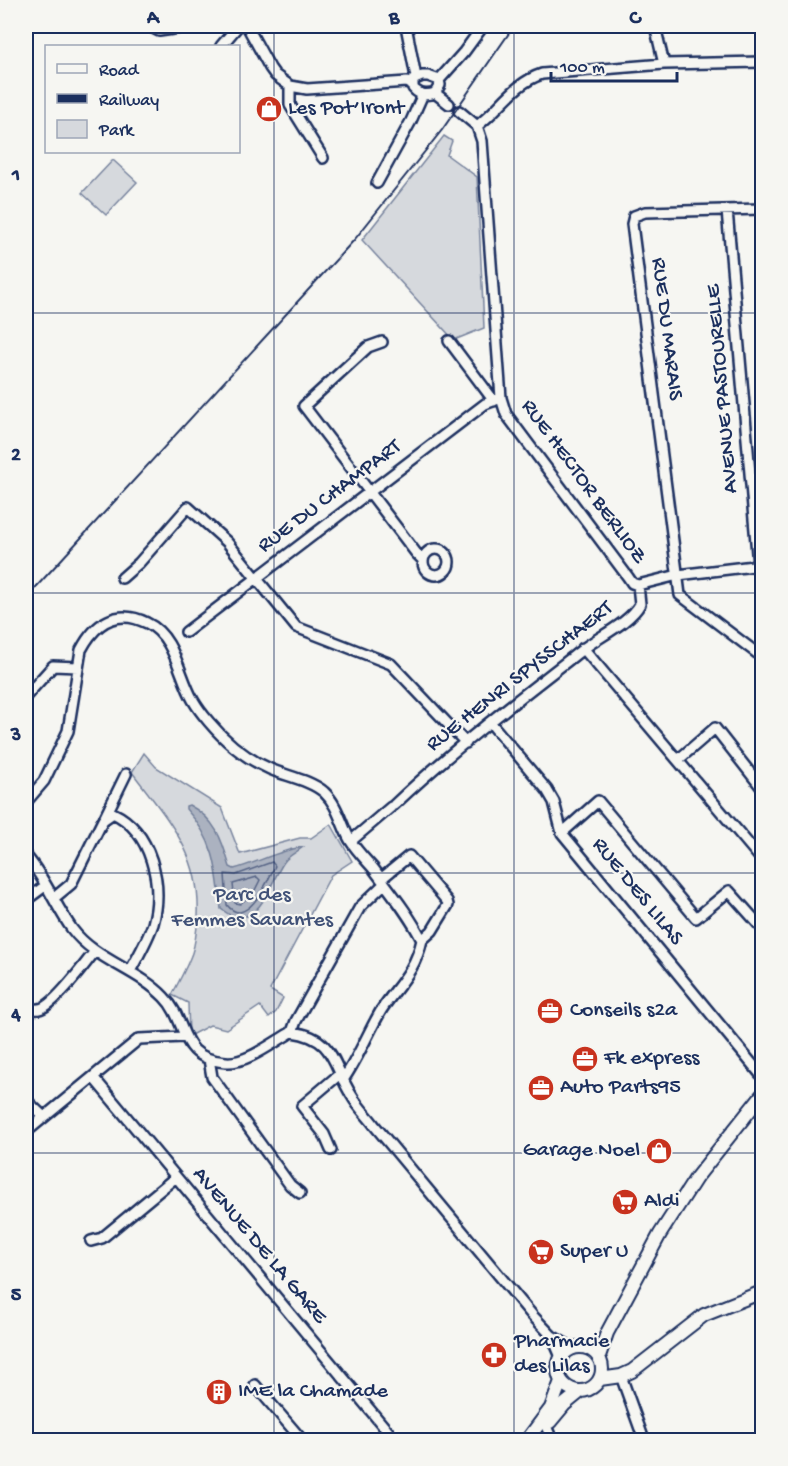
<svg xmlns="http://www.w3.org/2000/svg" width="788" height="1466" font-family="'Gochi Hand',sans-serif">
<style>
.green{fill:#d6d9dd;stroke:#78849e;stroke-width:1.5}
.water{fill:#abb2c0;stroke:#717e99;stroke-width:1.5}
.lines{fill:none;stroke-linecap:round;stroke-linejoin:round}
.shore{stroke:#556385;stroke-width:1.5}
.minor-casing{stroke:#1b2f5e;stroke-width:14}
.major-casing{stroke:#1b2f5e;stroke-width:16}
.minor{stroke:#f6f6f2;stroke-width:9}
.major{stroke:#f6f6f2;stroke-width:12}
.rail{stroke:#1b2f5e;stroke-width:2}
.grid{fill:none;stroke:#1b2f5e;stroke-width:1.5;stroke-opacity:0.55}
.labels{text-anchor:middle;dominant-baseline:central;stroke-width:4.5;stroke-linejoin:round;paint-order:stroke}
.poi-label{font-size:22px;fill:#1b2f5e;stroke:#f6f6f2;text-anchor:start}
.street-label{font-size:22px;fill:#1b2f5e;stroke:#f6f6f2}
.park-label{font-size:22px;fill:#405177;stroke:#f6f6f2}
.neatline{fill:none;stroke:#1b2f5e;stroke-width:2}
.grid-label{font-size:20px;text-anchor:middle;font-weight:bold;fill:#1b2f5e}
</style>
<rect width="100%" height="100%" fill="#f6f6f2"/>
<filter id="ink" filterUnits="userSpaceOnUse"><feTurbulence type="fractalNoise" baseFrequency=".0167" numOctaves="2"/><feDisplacementMap in="SourceGraphic" scale="12" xChannelSelector="R" yChannelSelector="G"/><feConvolveMatrix kernelMatrix="1 2 1 2 8 2 1 2 1" color-interpolation-filters="sRGB"/></filter>
<g filter="url(#ink)">
<!-- green -->
<path class="green" d="M 444,136 L 452,141 L 447,155 L 477,177 L 484,328 L 454,340 L 362,240 Z
M 113,160 L 137,182 L 106,215 L 82,193 Z
M 144,753 L 156,767 L 222,808 L 240,854 L 300,838 L 311,838 L 331,824 L 352,861 L 331,875 L 270,990 L 283,998 L 276,1012 L 269,1018 L 260,1006 L 226,1029 L 210,1025 L 189,1036 L 188,1003 L 172,995 C 179,981 187,967 192,953 C 196,941 197,928 198,916 C 201,853 167,819 132,772 Z"/>
<!-- water -->
<path class="water" d="M 189,805 C 216,819 222,840 230,867 L 234,869 C 257,863 279,850 303,847 C 297,852 288,856 284,862 C 270,882 265,916 236,919 L 221,909 C 217,869 215,840 186,809 L 186,806 Z"/>
<g class="lines">
<!-- shore -->
<path class="shore" d="M 272,862 L 275,866 C 268,880 247,930 227,905 L 225,874 L 236,875 Z
M 257,877 L 260,880 L 254,892 L 240,904 L 235,903 L 233,884 Z"/>
<defs>
<path id="minor" d="M 149,26 L 159,31 L 194,26
M 247,26 L 270,68 L 275,75 L 290,86 L 307,89 L 407,82 L 412,85
M 406,26 L 416,77
M 655,26 L 664,64
M 221,46 L 238,26
M 422,76 L 428,76 L 439,80 L 440,85 L 435,93 C 427,96 419,95 413,88 L 413,80 Z
M 439,80 L 464,52 L 483,26
M 290,86 L 290,105 L 323,158
M 435,93 L 449,104
M 459,111 L 477,126 L 482,141 L 501,398 L 506,414 L 628,577 L 632,583 L 638,585
M 477,126 C 500,109 514,83 542,74 L 664,64 L 762,62
M 377,183 L 411,121 L 423,94
M 762,209 L 645,212 L 634,216 L 632,224 L 680,595 L 762,657
M 727,210 L 758,565
M 449,341 L 494,401
M 382,342 L 368,347 L 304,406 L 416,553 L 423,560
M423 562a13 13 0 1 1 26 0a13 13 0 1 1-26 0Z
M 122,578 L 139,563 L 188,507 L 227,542 L 296,627 L 391,664 L 466,743
M 638,585 L 678,575 L 762,565
M 186,632 L 485,404 L 501,398
M 583,648 L 762,860
M 26,696 L 53,666 L 78,667
M 494,727 L 547,790 L 554,802 L 562,833 L 762,1076
M 678,760 L 715,728 L 762,788
M 26,802 L 44,781 L 68,731 L 81,650 C 95,623 117,608 147,623 C 175,636 179,676 193,700 C 197,707 203,715 209,722 C 225,741 247,759 270,769 C 286,776 310,780 324,792 C 338,805 341,824 350,840 C 356,850 365,859 373,868 C 390,891 409,914 422,940
M 394,805 C 452,750 516,701 579,652 C 596,638 630,623 640,604 L 638,585
M 105,817 L 126,774
M 562,833 L 598,801 L 696,918 L 729,891 L 762,928
M 351,841 L 391,807
M 26,856 C 44,876 56,907 72,929 C 95,960 137,969 164,997 C 189,1022 177,1059 226,1062 C 246,1064 274,1042 292,1032
M 381,879 L 409,856 L 447,901 L 448,905 L 432,931 L 422,940
M 54,898 L 71,884 L 103,820 L 113,813 C 151,831 164,884 153,924 C 147,941 139,955 130,971
M 26,900 L 45,886
M 26,1006 C 30,1008 34,1010 39,1009 C 53,1007 85,964 95,951
M 292,1032 C 336,1038 332,1065 352,1096 C 358,1107 368,1116 375,1126 L 532,1315 L 552,1336 L 573,1348
M 292,1032 L 296,1021 L 360,907 L 384,884
M 209,1059 L 212,1077 L 290,1185 L 300,1193
M 93,1077 L 395,1440
M 343,1080 C 359,1057 368,1032 382,1009 C 399,984 415,971 422,940
M 26,1100 L 44,1117
M 26,1132 L 139,1039 L 184,1037
M 331,1150 L 324,1134 L 302,1106 L 341,1073
M 91,1241 L 102,1238 L 176,1177
M 552,1336 L 561,1357
M 621,1376 L 644,1440
M 255,1385 L 302,1440
M 546,1426 L 552,1440"/>
<path id="major" d="M558 1369a22 22 0 1 1 44 0a22 22 0 1 1-44 0Z
M 599,1356 L 607,1333 L 660,1234 L 696,1178 L 762,1095
M 600,1379 L 621,1376 L 632,1371 L 704,1315 L 762,1292
M 550,1422 L 565,1404 L 581,1391
M 527,1440 L 551,1408 L 561,1381"/>
</defs>
<!-- minor casing -->
<use href="#minor" class="minor-casing"/>
<!-- major casing -->
<use href="#major" class="major-casing"/>
<!-- minor -->
<use href="#minor" class="minor"/>
<!-- major -->
<use href="#major" class="major"/>
<!-- rail -->
<path class="rail" d="M 26,598 L 355,239 L 442,130 L 514,26"/>
</g>
</g>
<!-- grid -->
<path class="grid" d="M 274,26 L 274,1440M 514,26 L 514,1440M 26,313 L 762,313M 26,593 L 762,593M 26,873 L 762,873M 26,1153 L 762,1153"/>
<!-- icons -->
<defs>
<symbol id="shop-disc" viewBox="-11 -11 22 22"><circle r="9.5" fill="#c8321e" stroke="#f6f6f2"/><path d="M-5-2.5h2.3a2.7 3.5 0 0 1 5.4 0H5L5.5 6h-11ZM-1.5-2.5h3a1.5 2.3 0 0 0-3 0Z" fill="#fff"/></symbol>
<symbol id="office-disc" viewBox="-11 -11 22 22"><circle r="9.5" fill="#c8321e" stroke="#f6f6f2"/><path d="M-6-3h4V-5.5h4V-3h4V5H-6ZM-1-4.5V-3h2v-1.5ZM-6 0V1H6V0Z" fill="#fff"/></symbol>
<symbol id="supermarket-disc" viewBox="-11 -11 22 22"><circle r="9.5" fill="#c8321e" stroke="#f6f6f2"/><path d="M-6-5.5h2.5l.6 2H6L4.5 2H-2.5L-4.4-4H-6ZM-1.5 3.2a1.3 1.3 0 1 0 .1 0ZM3 3.2a1.3 1.3 0 1 0 .1 0Z" fill="#fff"/></symbol>
<symbol id="pharmacy-disc" viewBox="-11 -11 22 22"><circle r="9.5" fill="#c8321e" stroke="#f6f6f2"/><path d="M-2-6h4v4h4v4h-4v4h-4v-4h-4v-4h4Z" fill="#fff"/></symbol>
<symbol id="building-disc" viewBox="-11 -11 22 22"><circle r="9.5" fill="#c8321e" stroke="#f6f6f2"/><path d="M-4-6H4V6H1V3H-1V6H-4ZM-2.5-4.3h1.7v1.8h-1.7ZM.8-4.3h1.7v1.8H.8ZM-2.5-1h1.7V.8h-1.7ZM.8-1h1.7V.8H.8Z" fill="#fff"/></symbol>
</defs>
<g fill-rule="evenodd">
<use href="#shop-disc" x="254" y="94" width="30" height="30"/>
<use href="#office-disc" x="535" y="996" width="30" height="30"/>
<use href="#office-disc" x="570" y="1044" width="30" height="30"/>
<use href="#office-disc" x="526" y="1073" width="30" height="30"/>
<use href="#shop-disc" x="644" y="1136" width="30" height="30"/>
<use href="#supermarket-disc" x="610" y="1187" width="30" height="30"/>
<use href="#supermarket-disc" x="526" y="1237" width="30" height="30"/>
<use href="#pharmacy-disc" x="479" y="1340" width="30" height="30"/>
<use href="#building-disc" x="204" y="1377" width="30" height="30"/>
</g>
<g class="labels">
<!-- poi labels -->
<g class="poi-label">
<text x="288" y="109">Les Pot’Iront</text>
<text x="570" y="1011">Conseils s2a</text>
<text x="604" y="1059">Fk express</text>
<text x="560" y="1088">Auto Parts95</text>
<text x="640" y="1151" text-anchor="end">Garage Noel</text>
<text x="644" y="1202">Aldi</text>
<text x="560" y="1252">Super U</text>
<text x="514" y="1342">Pharmacie<tspan x="514" dy="25">des Lilas</tspan></text>
<text x="238" y="1392">IME la Chamade</text>
</g>
<!-- street labels -->
<g class="street-label">
<text transform="translate(666 329) rotate(83)">RUE DU MARAIS</text>
<text transform="translate(723 389) rotate(-95)">AVENUE PASTOURELLE</text>
<text transform="translate(583 482) rotate(54)">RUE HECTOR BERLIOZ</text>
<text transform="translate(330 497) rotate(-37)">RUE DU CHAMPART</text>
<text transform="translate(520 677) rotate(-38)">RUE HENRI SPYSSCHAERT</text>
<text transform="translate(637 892) rotate(51)">RUE DES LILAS</text>
<text transform="translate(259 1246) rotate(50)">AVENUE DE LA GARE</text>
</g>
<!-- park labels -->
<g class="park-label">
<text x="252" y="896">Parc des<tspan x="252" dy="25">Femmes Savantes</tspan></text>
</g>
</g>
<!-- margin -->
<rect width="788" height="1466" fill="none" stroke="#f6f6f2" stroke-width="66"/>
<!-- legend -->
<rect x="45" y="45" width="195" height="108" fill="#f6f6f2" stroke="#9ea6b7" stroke-width="1.5"/>
<rect x="57" y="64" width="30" height="9" fill="#f6f6f2" stroke="#9ea6b7" stroke-width="1.5"/>
<text x="99" y="75" font-size="18" fill="#1b2f5e">Road</text>
<rect x="57" y="94" width="30" height="9" fill="#1b2f5e" stroke="#9ea6b7" stroke-width="1.5"/>
<text x="99" y="105" font-size="18" fill="#1b2f5e">Railway</text>
<rect x="57" y="120" width="30" height="18" fill="#d6d9dd" stroke="#9ea6b7" stroke-width="1.5"/>
<text x="99" y="135" font-size="18" fill="#1b2f5e">Park</text>
<!-- scale -->
<path d="M551 72v9h126v-9" fill="none" stroke="#1b2f5e" stroke-width="3"/>
<text x="560" y="72" font-size="18" fill="#1b2f5e" stroke="#f6f6f2" stroke-width="4.5" paint-order="stroke">100 m</text>
<rect x="33" y="33" width="722" height="1400" class="neatline"/>
<g class="grid-label">
<text x="153" y="23">A</text>
<text x="394" y="23">B</text>
<text x="635" y="23">C</text>
<text x="16" y="180">1</text>
<text x="16" y="460">2</text>
<text x="16" y="740">3</text>
<text x="16" y="1020">4</text>
<text x="16" y="1300">5</text>
</g>
</svg>
